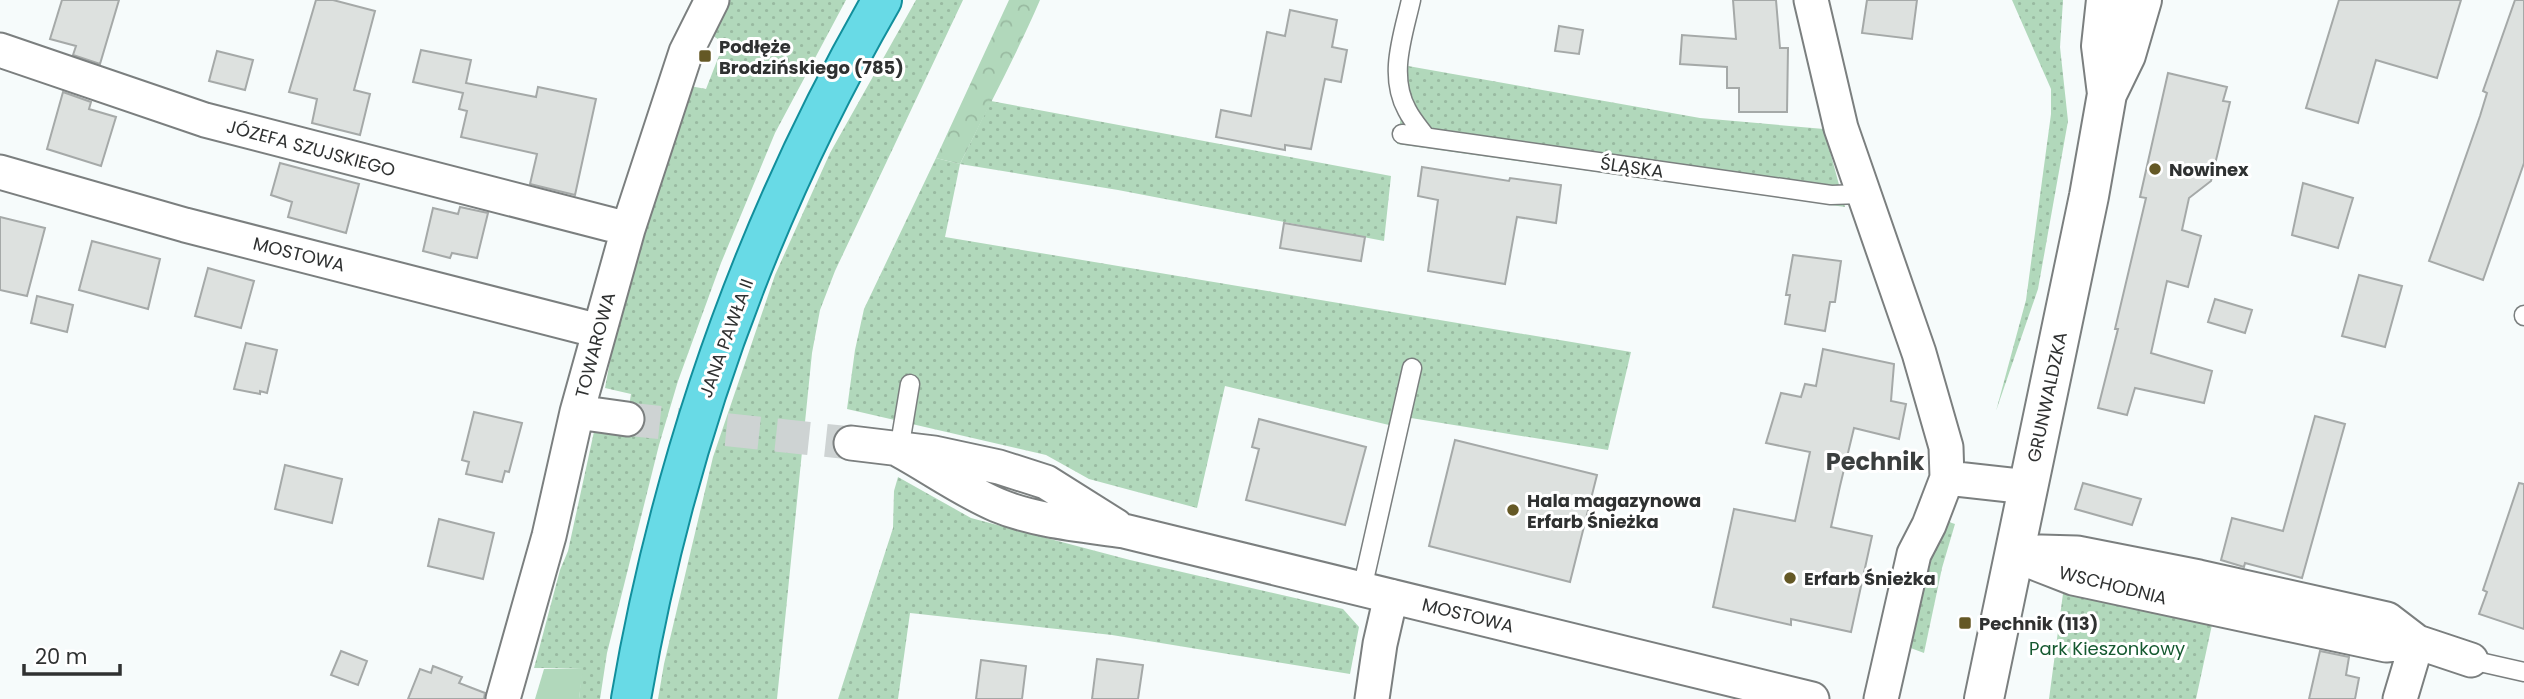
<svg xmlns="http://www.w3.org/2000/svg" width="2524" height="699" font-family="Poppins,sans-serif">
<style>
.grass{fill:url(#grass-dots)}
.forest{fill:url(#forest-crowns)}
.garden{fill:#b1d8bb}
.building{fill:#dde1df;stroke:#a5a9a8;stroke-width:2}
.lines{fill:none;stroke-linecap:round;stroke-linejoin:round}
.street-tunnel{stroke:#ced3d3;stroke-width:33;stroke-dasharray:33 17;stroke-linecap:butt}
.lane-casing{stroke:#7b7f7f;stroke-width:21}
.street-casing{stroke:#7b7f7f;stroke-width:37}
.secondary-casing{stroke:#7b7f7f;stroke-width:42}
.primary-casing{stroke:#128f9c;stroke-width:42}
.lane{stroke:#fff;stroke-width:18}
.street{stroke:#fff;stroke-width:33}
.secondary{stroke:#fff;stroke-width:38}
.primary{stroke:#68dae6;stroke-width:38}
.poi-dot{fill:#645825;stroke:#fff;stroke-width:2.5}
.labels{text-anchor:middle;dominant-baseline:central;stroke-width:6;stroke-linejoin:round;paint-order:stroke}
.poi-label{font-size:18px;font-weight:bold;fill:#2f3131;stroke:#fff;text-anchor:start}
.street-label{font-size:18px;fill:#2f3131;stroke:#fff}
.park-label{font-size:18px;fill:#155930;stroke:#fff}
.district-label{font-size:24px;font-weight:bold;fill:#3b3f3f;stroke:#fff}
</style>
<defs>
<pattern id="grass-dots" width="8" height="8" patternUnits="userSpaceOnUse" patternTransform="scale(1.75)"><rect width="8" height="8" fill="#b1d8bb"/><path d="M2 2h.1M6 6h.1" fill="none" stroke="#99baa1" stroke-width="1.8" stroke-linecap="round"/></pattern>
<pattern id="forest-crowns" width="20" height="18" patternUnits="userSpaceOnUse" patternTransform="scale(1.75)"><rect width="20" height="18" fill="#b1d8bb"/><path d="M2 6a3 3 0 1 1 6 0M12 15a3 3 0 1 1 6 0" fill="none" stroke="#99baa1"/></pattern>
</defs>
<rect width="100%" height="100%" fill="#f6fbfb"/>
<!-- grass -->
<path class="grass" d="M 728,0 L 846,0 L 775,133 L 721,263 L 678,381 L 659,445 L 607,653 L 600,699 L 579,699 L 582,668 L 534,668 L 560,570 L 568,551 L 595,427 L 625,431 L 631,394 L 605,388 L 617,323 L 690,86 L 706,89 L 724,43 L 710,34 Z
M 916,0 L 963,0 L 835,271 L 820,310 L 812,353 L 777,699 L 658,699 L 664,664 L 713,457 L 775,275 L 830,153 Z
M 2012,0 L 2063,0 L 2060,47 L 2068,121 L 2038,289 L 1996,411 L 2026,300 L 2051,114 L 2051,89 Z
M 1408,66 L 1700,118 L 1824,129 L 1845,207 L 1397,144 Z
M 991,101 L 1391,176 L 1384,241 L 1118,190 L 960,164 L 945,237 L 1631,352 L 1608,450 L 1411,418 L 1389,425 L 1225,386 L 1197,508 L 1089,479 L 1046,455 L 847,409 L 855,350 L 864,309 L 936,158 L 960,164 Z
M 898,477 L 971,518 L 1130,560 L 1343,609 L 1359,627 L 1350,674 L 1112,635 L 910,613 L 898,699 L 838,699 L 893,528 L 894,491 Z
M 1949,522 L 1955,524 L 1942,568 L 1924,653 L 1908,647 L 1928,557 Z
M 2064,586 L 2213,620 L 2196,699 L 2049,699 Z"/>
<!-- forest -->
<path class="forest" d="M 1009,0 L 1040,0 C 1016,56 987,109 960,164 L 936,158 Z"/>
<!-- garden -->
<path class="garden" d="M 583,668 L 579,699 L 535,699 L 544,669 Z"/>
<!-- building -->
<path class="building" d="M 62,0 L 119,0 L 100,64 L 73,55 L 76,46 L 50,39 Z
M 316,0 L 333,0 L 375,11 L 354,90 L 370,94 L 360,135 L 312,123 L 317,99 L 289,92 Z
M 1733,0 L 1776,0 L 1780,48 L 1788,48 L 1787,112 L 1739,112 L 1739,88 L 1727,88 L 1727,67 L 1680,64 L 1682,35 L 1736,39 Z
M 1867,0 L 1917,0 L 1912,39 L 1862,33 Z
M 2339,0 L 2461,0 L 2437,78 L 2376,60 L 2358,123 L 2306,108 Z
M 2515,0 L 2524,0 L 2524,163 L 2483,280 L 2429,261 L 2480,116 L 2487,93 L 2483,91 Z
M 1290,10 L 1337,20 L 1332,47 L 1347,50 L 1341,82 L 1325,79 L 1311,149 L 1285,145 L 1285,150 L 1216,137 L 1221,110 L 1251,116 L 1267,32 L 1285,36 Z
M 1559,26 L 1583,30 L 1579,54 L 1555,51 Z
M 421,50 L 471,60 L 466,83 L 536,97 L 538,87 L 596,99 L 575,195 L 530,184 L 537,154 L 461,137 L 467,111 L 459,109 L 463,93 L 413,82 Z
M 217,51 L 253,60 L 245,90 L 209,81 Z
M 2168,73 L 2227,87 L 2223,101 L 2230,102 L 2211,181 L 2189,198 L 2182,230 L 2201,236 L 2188,287 L 2167,281 L 2151,353 L 2212,371 L 2204,403 L 2135,388 L 2127,415 L 2098,408 L 2118,329 L 2115,329 L 2146,198 L 2140,197 Z
M 63,92 L 91,102 L 89,109 L 116,117 L 101,166 L 47,149 Z
M 280,163 L 359,184 L 346,233 L 288,217 L 292,202 L 271,195 Z
M 1422,167 L 1509,181 L 1510,178 L 1561,185 L 1556,223 L 1517,217 L 1505,284 L 1428,271 L 1438,200 L 1418,196 Z
M 2303,183 L 2353,198 L 2338,248 L 2292,235 Z
M 460,207 L 488,213 L 477,258 L 452,253 L 450,258 L 423,251 L 433,208 L 458,214 Z
M 0,217 L 45,228 L 27,296 L 0,290 Z
M 1284,223 L 1365,237 L 1361,261 L 1280,248 Z
M 92,241 L 160,259 L 148,309 L 79,290 Z
M 1793,255 L 1841,261 L 1835,302 L 1830,302 L 1825,331 L 1785,324 L 1790,295 L 1786,295 Z
M 208,268 L 254,281 L 241,328 L 195,316 Z
M 2359,275 L 2402,286 L 2385,347 L 2342,336 Z
M 37,296 L 73,305 L 67,332 L 31,323 Z
M 2215,299 L 2252,310 L 2245,333 L 2208,322 Z
M 246,343 L 277,350 L 267,393 L 260,391 L 260,394 L 234,389 Z
M 1823,349 L 1894,364 L 1891,401 L 1906,404 L 1899,439 L 1854,428 L 1840,486 L 1831,527 L 1872,536 L 1851,632 L 1791,619 L 1791,625 L 1713,607 L 1734,509 L 1795,521 L 1810,452 L 1766,443 L 1781,393 L 1801,397 L 1805,384 L 1816,386 Z
M 474,412 L 522,423 L 509,472 L 505,471 L 502,482 L 466,474 L 469,462 L 462,460 Z
M 2315,416 L 2345,424 L 2302,578 L 2245,563 L 2244,567 L 2221,560 L 2232,518 L 2283,531 Z
M 1259,419 L 1366,447 L 1345,525 L 1246,500 L 1259,449 L 1252,447 Z
M 1455,440 L 1597,475 L 1570,582 L 1429,546 Z
M 285,465 L 342,479 L 332,523 L 275,509 Z
M 2083,483 L 2141,499 L 2132,525 L 2075,509 Z
M 2519,483 L 2524,484 L 2524,629 L 2479,614 L 2487,592 L 2483,590 Z
M 439,519 L 494,533 L 483,579 L 428,566 Z
M 341,651 L 367,661 L 358,685 L 331,675 Z
M 2320,651 L 2349,657 L 2346,675 L 2359,678 L 2355,699 L 2309,699 Z
M 1097,659 L 1143,665 L 1138,699 L 1092,699 Z
M 981,660 L 1026,666 L 1022,699 L 976,699 Z
M 433,666 L 462,677 L 459,683 L 485,693 L 484,699 L 408,699 L 420,669 L 431,673 Z"/>
<g class="lines">
<!-- street-tunnel -->
<path class="street-tunnel" d="M 627,419 L 851,443"/>
<defs>
<path id="lane" d="M 1411,0 C 1403,36 1388,75 1407,110 C 1412,120 1420,129 1426,137
M 1402,134 L 1831,195 L 1862,194
M 2524,316 L 2524,315
M 899,450 L 910,384
M 1362,589 L 1412,368
M 2471,660 L 2524,672"/>
<path id="street" d="M 1811,0 L 1841,128 L 1919,353 L 1946,447 L 1947,478 L 1929,525 L 1914,554 L 1881,699
M 0,50 L 205,120 L 628,229
M 0,172 L 185,225 L 599,331
M 577,412 L 627,419
M 851,443 L 934,453 L 999,467 L 1046,482 L 1116,526
M 899,450 C 932,468 962,490 997,505 C 1035,521 1083,525 1124,531 L 1812,699
M 1947,478 L 2028,487
M 2014,554 L 2041,552 L 2077,553 L 2199,577 L 2387,619 L 2417,642 L 2471,660
M 2027,560 L 2073,578 L 2386,645 L 2417,642
M 503,699 L 549,536 L 577,412 L 628,229 L 686,52 L 712,0
M 1372,699 L 1380,644 L 1391,596
M 2400,699 L 2417,642"/>
<path id="secondary" d="M 2106,0 L 2101,46 L 2107,94
M 1984,699 L 2089,196 L 2107,94 L 2126,55 L 2142,0"/>
<path id="primary" d="M 631,699 C 673,453 757,217 882,0"/>
</defs>
<!-- lane casing -->
<use href="#lane" class="lane-casing"/>
<!-- street casing -->
<use href="#street" class="street-casing"/>
<!-- secondary casing -->
<use href="#secondary" class="secondary-casing"/>
<!-- primary casing -->
<use href="#primary" class="primary-casing"/>
<!-- lane -->
<use href="#lane" class="lane"/>
<!-- street -->
<use href="#street" class="street"/>
<!-- secondary -->
<use href="#secondary" class="secondary"/>
<!-- primary -->
<use href="#primary" class="primary"/>
</g>
<!-- markers -->
<g class="poi-dot">
<rect x="698" y="49" width="14" height="14" rx="3.5"/>
<circle cx="2155" cy="169" r="7"/>
<circle cx="1513" cy="510" r="7"/>
<circle cx="1790" cy="578" r="7"/>
<rect x="1958" y="616" width="14" height="14" rx="3.5"/>
</g>
<g class="labels">
<!-- poi labels -->
<g class="poi-label">
<text x="719" y="46">Podłęże<tspan x="719" dy="21">Brodzińskiego (785)</tspan></text>
<text x="2169" y="169">Nowinex</text>
<text x="1527" y="500">Hala magazynowa<tspan x="1527" dy="21">Erfarb Śnieżka</tspan></text>
<text x="1804" y="578">Erfarb Śnieżka</text>
<text x="1979" y="623">Pechnik (113)</text>
</g>
<!-- street labels -->
<g class="street-label">
<text transform="translate(311 148) rotate(15)">JÓZEFA SZUJSKIEGO</text>
<text transform="translate(1632 167) rotate(8)">ŚLĄSKA</text>
<text transform="translate(299 254) rotate(14)">MOSTOWA</text>
<text transform="translate(726 338) rotate(-70)">JANA PAWŁA II</text>
<text transform="translate(595 345) rotate(-75)">TOWAROWA</text>
<text transform="translate(2047 397) rotate(-78)">GRUNWALDZKA</text>
<text transform="translate(2113 585) rotate(14)">WSCHODNIA</text>
<text transform="translate(1468 615) rotate(14)">MOSTOWA</text>
</g>
<!-- park labels -->
<g class="park-label">
<text x="2107" y="648">Park Kieszonkowy</text>
</g>
<!-- district labels -->
<g class="district-label">
<text x="1875" y="461">Pechnik</text>
</g>
</g>
<!-- scale -->
<path d="M24 664v10h96v-10" fill="none" stroke="#2f3131" stroke-width="3.5"/>
<text x="35" y="664" font-size="21" fill="#2f3131" stroke="#ffffff" stroke-width="5" paint-order="stroke">20 m</text>
</svg>
